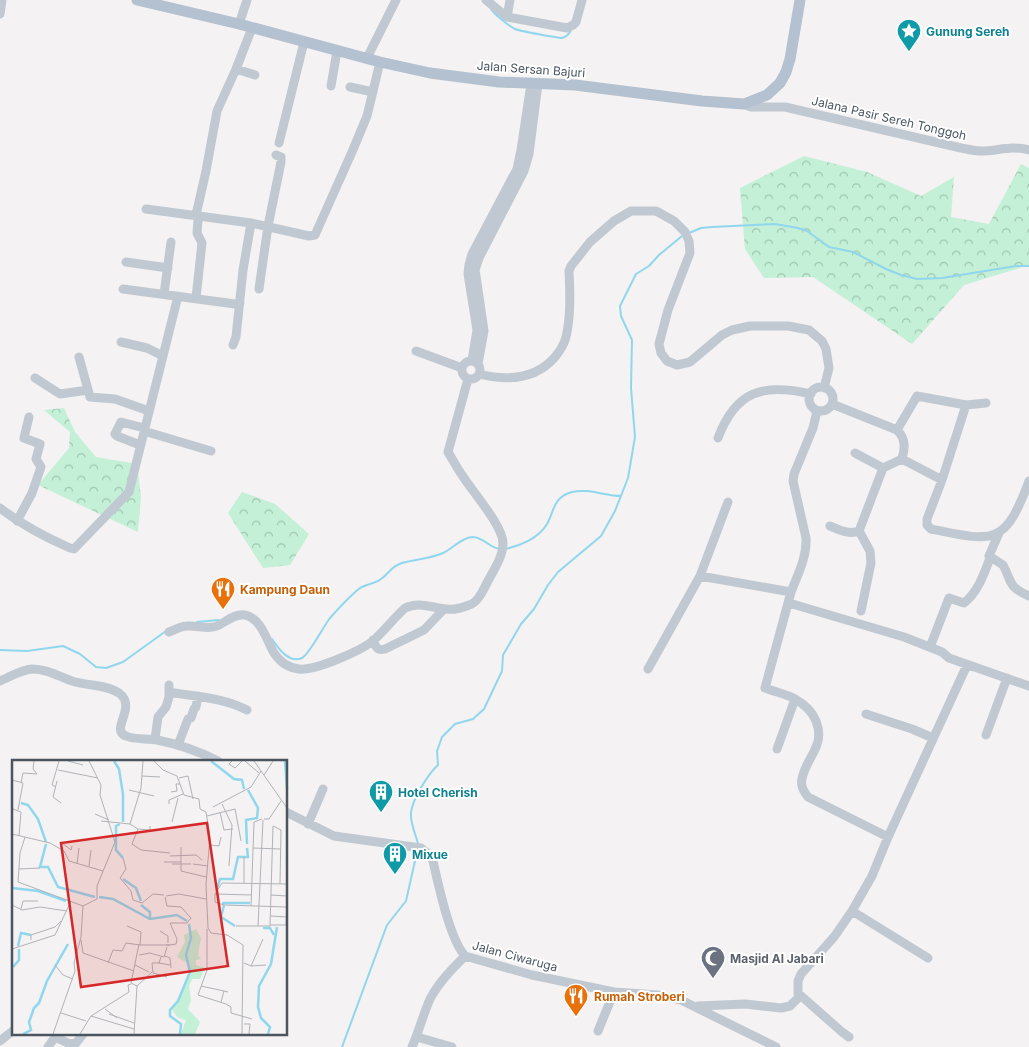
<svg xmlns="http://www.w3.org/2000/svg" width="1029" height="1047" font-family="Inter,sans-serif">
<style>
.forest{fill:url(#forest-crowns)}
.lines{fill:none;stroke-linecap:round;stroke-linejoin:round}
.stream{stroke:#90d7ed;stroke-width:2}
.minor{stroke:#c0c9d1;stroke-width:9}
.major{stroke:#b3c1d0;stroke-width:11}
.labels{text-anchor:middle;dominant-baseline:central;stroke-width:4;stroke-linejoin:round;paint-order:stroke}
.culture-label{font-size:12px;font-weight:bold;fill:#0d838f;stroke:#fff;text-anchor:start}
.street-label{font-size:12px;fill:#4a5560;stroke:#fff}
.food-label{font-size:12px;font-weight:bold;fill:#c56008;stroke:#fff;text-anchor:start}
.worship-label{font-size:12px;font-weight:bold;fill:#5b616d;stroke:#fff;text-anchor:start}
.inset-river{fill:none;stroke:#90d7ed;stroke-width:2.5}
.inset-road{fill:none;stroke:#b0b3b8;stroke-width:1}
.view{fill:#d62828;fill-opacity:0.15;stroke:#d62828;stroke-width:2.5}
.inset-edge{fill:none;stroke:#4a5560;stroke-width:2.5}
</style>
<defs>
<pattern id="forest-crowns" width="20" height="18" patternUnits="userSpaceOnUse" patternTransform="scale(1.25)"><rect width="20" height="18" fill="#c3f0d6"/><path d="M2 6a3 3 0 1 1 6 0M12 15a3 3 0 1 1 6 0" fill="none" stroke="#a0c5b1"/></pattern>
</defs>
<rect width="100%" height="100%" fill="#f4f2f2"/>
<!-- forest -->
<path class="forest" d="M 804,156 L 867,172 L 921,196 L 954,177 L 951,217 L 989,224 L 1021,164 L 1029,168 L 1029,265 L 964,285 L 912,344 L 813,277 L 764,278 L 745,249 L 740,188 Z
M 64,408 L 75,432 L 96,457 L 137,464 L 141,497 L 138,532 L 38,485 L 69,448 L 70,432 L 44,410 Z
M 242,492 L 275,504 L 309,534 L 290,565 L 263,568 L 228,513 Z"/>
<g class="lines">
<!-- stream -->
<path class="stream" d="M 491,9 C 493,13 510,27 515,29 C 519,31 559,38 562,38 C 567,37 569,34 571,30
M 689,233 L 701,228 L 712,227 L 775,224 L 798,228 L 807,231 L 829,247 L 853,252 L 886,269 L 901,275 L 917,279 L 942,278 L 1016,266 L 1029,266
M 505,549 C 520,546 539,538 547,524 C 554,512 553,497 572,492 C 588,488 605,496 621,496
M 197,622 L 219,620
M 272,639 C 278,648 289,664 302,658 C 309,655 323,627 330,618 C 338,609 351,595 360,588 C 366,584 375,584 381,579 C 390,573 390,567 402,563 C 415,559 430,559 443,553 C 452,549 462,537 473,537 C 483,537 490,548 500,549
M 0,650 L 27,651 L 63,646 L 80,654 L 96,667 L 106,668 L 123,662 L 166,631
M 418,844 C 416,835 410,823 411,813 C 412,800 428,774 438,765 L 437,751 L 442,737 L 455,724 L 473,719 L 484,709 L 502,671 L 503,655 L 521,624 L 534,609 L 548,585 L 558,572 L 601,536 L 615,511 L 628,478 L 635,437 L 631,388 L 632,340 L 621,316 L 620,306 L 636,274 L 649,266 L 659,255 L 682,236
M 342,1047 L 387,925 L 406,901 L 417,852"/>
<!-- minor -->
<path class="minor" d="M 486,0 L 507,17 L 567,28 L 573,25 L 576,22 L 582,0
M 0,14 L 2,0
M 507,17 L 510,0
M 239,24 L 247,0
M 367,58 L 396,0
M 236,69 L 252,28
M 331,86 L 337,51
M 350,87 L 373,92
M 744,104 L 751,107 L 785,107 L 961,148 C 967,149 974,151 981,151 C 999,151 1009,145 1029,150
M 279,143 L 304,42
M 146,209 L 251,223 L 309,236 L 315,235 L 352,152 L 367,116 L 380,62
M 126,262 L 168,268
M 123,289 L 235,304 L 240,303
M 259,289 L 268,226 L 281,162 L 281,157 L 276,155
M 164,294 L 171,242
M 196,298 L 202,243 L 197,233 L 198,220 L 196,215 L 206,171 L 217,111 L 236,69 L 255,75
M 121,342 L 147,348 L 163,356
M 233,345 L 236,337 L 243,270 L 251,223
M 416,351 L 462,368
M 79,357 L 90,397 L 115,399 L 149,411
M462 370a9 9 0 1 1 18 0a9 9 0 1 1-18 0Z
M 472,361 L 477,330 L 468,274 L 469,265 L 472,254 L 517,169 L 521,150 L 531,84
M 478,364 L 484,331 L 476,276 L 475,270 L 479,258 L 524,171 L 529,154 L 538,84
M 479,374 C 507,381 535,380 555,357 C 560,351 564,345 566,337 C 571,316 570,292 569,271 L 571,266 L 590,242 L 614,221 L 631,211 L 656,211 L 674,221 L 685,232 L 689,241 L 690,253 L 668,310 L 659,344 L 661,353 L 667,361 L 677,365 L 690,362 L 722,335 L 732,330 L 750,326 L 788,326 L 809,330 L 822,341 L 826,349 L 829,368 L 824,388
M 35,378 L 60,394 L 88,390
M809 399a12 12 0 1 1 24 0a12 12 0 1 1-24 0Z
M 832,404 L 897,430 C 906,439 905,448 902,459 L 883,468 L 859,531 L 870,551 L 871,563 L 861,611
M 897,430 L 917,396 L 966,405 L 986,403
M 144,431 L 211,451
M 718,438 C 736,390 764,383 811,394
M 140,445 L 117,436 L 115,434 L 121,422 L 144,428
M 855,453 L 883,468
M 902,459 L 942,480 L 966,405
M 942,480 L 927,519 L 927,525 L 931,529 C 994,542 1005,546 1029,481
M 0,508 C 22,525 45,537 70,548 L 74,549 L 129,492 L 178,296
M 17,521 L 32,493 L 41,467 L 36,459 L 40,444 L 24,438 L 29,417
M 830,526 C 840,530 849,535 859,531
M 999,533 L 989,556 L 1003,565 C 1012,582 1008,587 1029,596
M 700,576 L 728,502
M 791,592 C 798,574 807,557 806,538 L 793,481 L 794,474 L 813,428 L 817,411
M 789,603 L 904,637 L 942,652 L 949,658 L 1029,686
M 169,632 C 174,630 181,626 187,626 C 197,625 208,630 217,626 C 226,622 235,613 245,615 C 261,618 267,641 274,653 C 280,662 289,668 299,669 C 315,671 360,651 373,641 C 384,631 394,618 405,608 C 419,601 432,608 446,609 C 453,610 462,608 469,605 C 479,602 484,588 489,579 C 495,568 503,556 503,543 C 503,526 472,491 462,475 C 457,468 453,460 448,452 L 468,379
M 373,640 C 376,647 377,651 385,649 L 424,630 L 444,609
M 930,647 L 949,598 L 964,603 C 978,592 984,574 990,558
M 648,669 L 700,576 L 791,592 L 765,688 C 775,692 786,694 795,699 C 804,704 812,711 816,721 C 826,746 806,757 802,779 C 800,786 804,792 808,797 L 888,837
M 0,681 C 10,677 20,670 32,669 C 47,669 58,676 72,681 C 87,686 106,684 119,693 C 138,707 109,730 126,736 C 135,740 147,738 157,740 C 178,744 198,751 218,761
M 169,694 L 175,693 C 200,697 224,698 247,710
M 866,714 L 912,729 L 933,738
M 986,735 L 1007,678
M 155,739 L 158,717 L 166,707 L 169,697 L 169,685
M 178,745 L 188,719 L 191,718 L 194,709 L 196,707 L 198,696
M 777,749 L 795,699
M 286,812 L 334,836 L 421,848 L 432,857 C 438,882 449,938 465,956 L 532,975 L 614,992 L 658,995 L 681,1000 L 776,1047
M 308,824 L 323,789
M 852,911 L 928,958
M 799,994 L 842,1032 L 849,1037
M 698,1006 L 745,1004 L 781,1008 L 790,1006 L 798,998 L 798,981 L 801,974 L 834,937 L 852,911 L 872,876 L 888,837 L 967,665
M 598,1031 L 614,992
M 417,1037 L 452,1047
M 0,1041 L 14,1030
M 48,1047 L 55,1037 L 70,1044 L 76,1043 L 84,1033
M 412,1047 C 419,1031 423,1015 430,999 C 439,982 452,969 465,956"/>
<!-- major -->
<path class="major" d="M 137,0 L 239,24 L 380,62 L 430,73 L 499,82 L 575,85 L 702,101 L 744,104 L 767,95 L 780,83 L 786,72 L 790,59 L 800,0"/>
</g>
<!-- icons -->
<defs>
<symbol id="sight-pin" viewBox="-11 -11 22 30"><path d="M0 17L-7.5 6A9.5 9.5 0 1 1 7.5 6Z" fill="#0f9aa8" stroke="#fff"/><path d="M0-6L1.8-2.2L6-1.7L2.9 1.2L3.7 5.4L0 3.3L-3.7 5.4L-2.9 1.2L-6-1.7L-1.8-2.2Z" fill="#fff"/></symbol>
<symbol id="restaurant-pin" viewBox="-11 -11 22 30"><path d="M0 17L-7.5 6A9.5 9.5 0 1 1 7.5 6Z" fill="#e8710a" stroke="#fff"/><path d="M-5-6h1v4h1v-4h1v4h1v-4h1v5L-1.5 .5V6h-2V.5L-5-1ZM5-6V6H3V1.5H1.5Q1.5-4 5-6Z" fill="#fff"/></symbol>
<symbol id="building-pin" viewBox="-11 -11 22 30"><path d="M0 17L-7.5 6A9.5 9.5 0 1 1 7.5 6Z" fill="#0f9aa8" stroke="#fff"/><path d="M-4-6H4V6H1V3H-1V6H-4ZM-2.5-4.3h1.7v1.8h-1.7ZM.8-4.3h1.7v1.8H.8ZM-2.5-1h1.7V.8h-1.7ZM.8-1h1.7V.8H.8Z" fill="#fff"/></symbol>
<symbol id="mosque-pin" viewBox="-11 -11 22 30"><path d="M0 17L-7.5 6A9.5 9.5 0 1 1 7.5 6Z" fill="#6b7280" stroke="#fff"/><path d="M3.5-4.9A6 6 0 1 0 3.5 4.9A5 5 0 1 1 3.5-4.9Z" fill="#fff"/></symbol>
</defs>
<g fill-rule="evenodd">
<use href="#sight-pin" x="895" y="17" width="28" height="38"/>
<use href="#restaurant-pin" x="209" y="575" width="28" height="38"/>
<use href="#building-pin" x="367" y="778" width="28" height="38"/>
<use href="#building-pin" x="381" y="840" width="28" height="38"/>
<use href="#mosque-pin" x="699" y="944" width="28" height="38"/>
<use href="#restaurant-pin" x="562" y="982" width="28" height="38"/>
</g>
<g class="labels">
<!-- culture labels -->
<g class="culture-label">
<text x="926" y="31">Gunung Sereh</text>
<text x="398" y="792">Hotel Cherish</text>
<text x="412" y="854">Mixue</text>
</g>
<!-- street labels -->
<g class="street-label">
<text transform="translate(531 69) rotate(4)">Jalan Sersan Bajuri</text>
<text transform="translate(889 118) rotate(13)">Jalana Pasir Sereh Tonggoh</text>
<text transform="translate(515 956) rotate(15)">Jalan Ciwaruga</text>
</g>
<!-- food labels -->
<g class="food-label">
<text x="240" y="589">Kampung Daun</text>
<text x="594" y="996">Rumah Stroberi</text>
</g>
<!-- worship labels -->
<g class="worship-label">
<text x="730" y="958">Masjid Al Jabari</text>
</g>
</g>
<!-- overview -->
<g transform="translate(12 760)">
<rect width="275" height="275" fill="#f4f2f2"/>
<path d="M 184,169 L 189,178 L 186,195 L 189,199 L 184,200 L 184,205 L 193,208 L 188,219 L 180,219 L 177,226 L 179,240 L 176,249 L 188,262 L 183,274 L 169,274 L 174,260 L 166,258 L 159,248 L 166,242 L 179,212 L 175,203 L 165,197 L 173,182 L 172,175 Z" fill="#c3f0d6"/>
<path class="inset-river" d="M 102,1 L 107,9 L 111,34 L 111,62M 199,1 L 222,19 L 230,20 L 232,29M 273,1 L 275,29M 9,43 L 16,45 L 26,59 L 34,82M 108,64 L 104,66 L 104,90 L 111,98M 34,84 L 28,107 L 36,107 L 46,127 L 83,137M 235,84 L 234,60 L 245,58 L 246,48 L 236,30M 111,119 L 124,128 L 129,141M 0,128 L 26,131 L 54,141M 205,129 L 208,119 L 221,119 L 226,97 L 236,97 L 235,88M 87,137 L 101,139 L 138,159 L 165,155 L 175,161M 210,143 L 238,143M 129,145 L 138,152 L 138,158M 212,145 L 209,157 L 223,166M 251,168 L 258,168 L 262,175M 6,186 L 9,173 L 19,175M 1,207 L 7,200 L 7,189M 11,274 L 19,270 L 17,262 L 22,248 L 27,243 L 35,221 L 56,184M 168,274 L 169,264 L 158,256 L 158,250 L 166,241 L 178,212 L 174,195 L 179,178 L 177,164M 256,274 L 258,267 L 249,258 L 246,247 L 247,226 L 259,204 L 265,167"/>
<path class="inset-road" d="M 56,1 L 71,5M 131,1 L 129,28 L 118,64 L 126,69 L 120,84 L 129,90 L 158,93M 142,1 L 151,10 L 165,16 L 172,35 L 187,39 L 188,49 L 194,52 L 198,77 L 194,124 L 196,168 L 199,173 L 215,175 L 231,185 L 230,274M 220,1 L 217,4 L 223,8 L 230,1M 233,1 L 247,13M 242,1 L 275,48M 46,10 L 86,18M 252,15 L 261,1M 130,16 L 148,17M 167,18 L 176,16 L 181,39M 0,20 L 11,23 L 6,50M 45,21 L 41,37 L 49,43M 9,23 L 11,13 L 25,14 L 21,9 L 22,1M 44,27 L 40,25 L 47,1M 117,30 L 142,36M 159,32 L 165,31 L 164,24 L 168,24M 157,44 L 157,40 L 171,34M 210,44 L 220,65 L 217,106M 201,47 L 239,27 L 249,11M 208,52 L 212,70 L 221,69M 0,53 L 1,49 L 9,52 L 7,76M 83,54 L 97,60M 195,56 L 223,49 L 229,81M 252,59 L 257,59 L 269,41M 89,61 L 118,64M 160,62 L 166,38M 126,69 L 138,70 L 138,66M 0,74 L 38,83 L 52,91 L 57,101 L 91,111M 13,77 L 8,93 L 6,122 L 71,146M 50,83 L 59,90 L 60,86M 198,85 L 207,86 L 209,77M 169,87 L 169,111 L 194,117M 241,88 L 269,89M 158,96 L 184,95 L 190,100M 232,97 L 232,123M 111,98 L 114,109 L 108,118 L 119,131 L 121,140 L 130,143 L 141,134 L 152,135M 152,102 L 169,102M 65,104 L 67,88M 160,104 L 179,104M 181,104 L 196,106M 77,106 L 79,90M 7,109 L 28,108M 275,124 L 210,123 L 203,134 L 203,142 L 212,145 L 275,147M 203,134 L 240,135M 259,135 L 275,136M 154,136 L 167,134 L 194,139M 153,137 L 155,146 L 169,147 L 179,158 L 175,163 L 158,163 L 165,179 L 164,184 L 158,185M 0,145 L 10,150 L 28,147 L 55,151M 239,146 L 242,62 L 250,59M 9,149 L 11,141 L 26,141M 259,156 L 275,157M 258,165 L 275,165M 274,165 L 275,149M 224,166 L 258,166 L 261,66 L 269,70 L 268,124M 246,166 L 251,60M 195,169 L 195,210 L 186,235 L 214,244 L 219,247 L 219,253 L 240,259M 148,171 L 156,176 L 156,183M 19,180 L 19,175 L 43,167 L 49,161M 69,180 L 71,193 L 122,211M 128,185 L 158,185 L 154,185M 0,189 L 43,175 L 59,141M 127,195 L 138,193 L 152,197 L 155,187M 153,196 L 158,198 L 159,208M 149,197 L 147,203 L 158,205M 96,203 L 101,190 L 110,191 L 114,183 L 128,185 L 129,172 L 115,166M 147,203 L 140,203 L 141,213 L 155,217M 232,203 L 239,206 L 251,179M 43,205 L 51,215 L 61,219M 123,205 L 137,212M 239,206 L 254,205M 125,226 L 140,212M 189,226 L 212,231M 209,242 L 212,231 L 216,232M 93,249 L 105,258M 49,253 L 74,261M 97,254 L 122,263M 79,256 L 117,232 L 116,225 L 119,224M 232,264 L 238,264 L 237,274M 41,274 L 63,211 L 62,203 L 69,177 L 71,146 L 85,139 L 85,126 L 103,82 L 88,35 L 89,25 L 77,1M 68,274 L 79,256 L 122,269M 122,274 L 125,226 L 119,223 L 127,184"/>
<path class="view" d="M 195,63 L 216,206 L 69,227 L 49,83 Z"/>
<rect width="275" height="275" class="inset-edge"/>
</g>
</svg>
